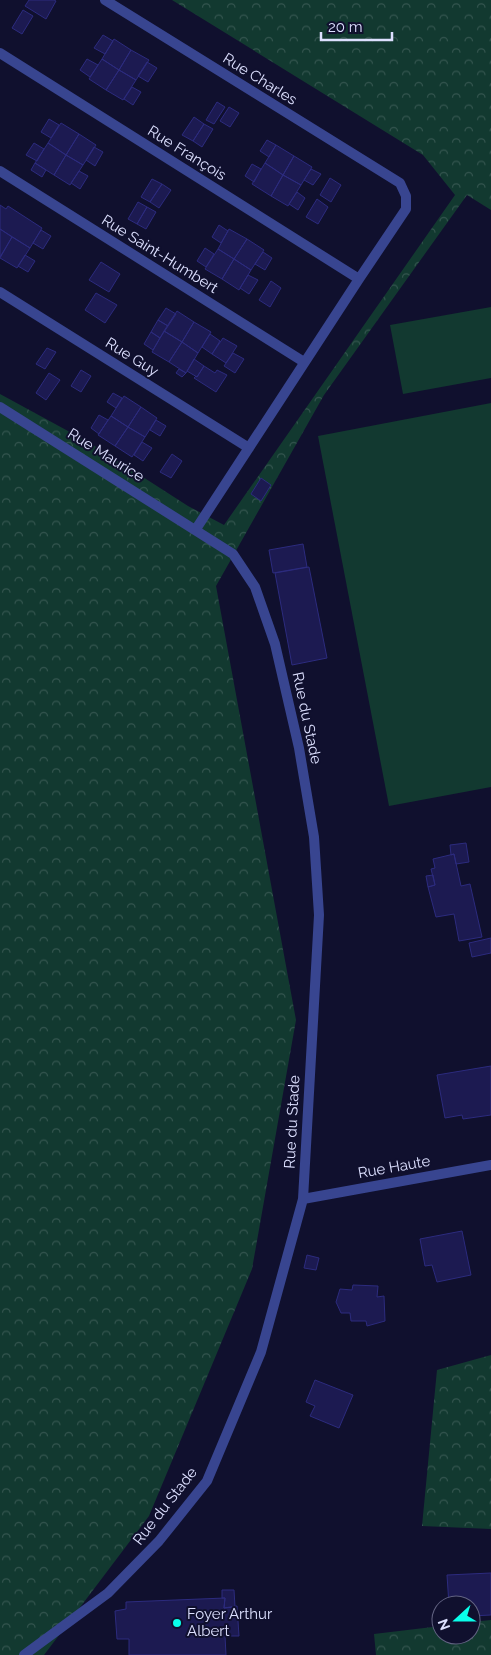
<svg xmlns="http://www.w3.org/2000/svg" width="491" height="1655" font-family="Raleway,sans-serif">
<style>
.green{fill:#123930}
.forest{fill:url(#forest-crowns)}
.building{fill:#1c1a51;stroke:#2c2b7e}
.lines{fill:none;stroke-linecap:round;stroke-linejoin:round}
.street{stroke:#384590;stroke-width:10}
.poi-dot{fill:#09ffeb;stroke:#10102e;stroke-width:2}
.labels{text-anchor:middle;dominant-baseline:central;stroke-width:4;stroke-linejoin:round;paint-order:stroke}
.street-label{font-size:15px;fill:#dde0ff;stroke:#10102e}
.poi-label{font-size:15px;fill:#dde0ff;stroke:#10102e;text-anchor:start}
</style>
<defs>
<pattern id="forest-crowns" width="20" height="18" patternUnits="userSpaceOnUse" patternTransform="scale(1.25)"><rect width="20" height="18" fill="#123930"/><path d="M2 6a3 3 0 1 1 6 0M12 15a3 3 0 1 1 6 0" fill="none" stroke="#34554f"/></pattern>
</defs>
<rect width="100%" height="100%" fill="#10102e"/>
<!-- green -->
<path class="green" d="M 491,307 L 491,378 L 403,394 L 390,325 Z
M 491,403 L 491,787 L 389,806 L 318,436 Z"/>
<!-- forest -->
<path class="forest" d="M 172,0 L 491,0 L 491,210 L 467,195 L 324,395 L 216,586 L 296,1020 L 252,1269 L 149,1516 L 44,1655 L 0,1655 L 0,394 L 90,443 L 188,506 L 224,525 L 455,195 L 423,155 Z
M 491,1355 L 491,1529 L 422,1526 L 437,1370 Z
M 491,1620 L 491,1655 L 376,1655 L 374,1634 L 441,1626 L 441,1635 L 471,1635 L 471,1622 Z"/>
<!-- building -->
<path class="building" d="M 29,0 L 54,0 L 56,1 L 46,19 L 25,6 Z
M 23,10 L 33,16 L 22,34 L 12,28 Z
M 103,35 L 113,41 L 105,54 L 94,48 Z
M 114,39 L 131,50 L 119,70 L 102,59 Z
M 131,50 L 149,60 L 136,80 L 119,70 Z
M 87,59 L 98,65 L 90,77 L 80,70 Z
M 102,59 L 119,70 L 106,90 L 89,79 Z
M 147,62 L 157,68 L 148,82 L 138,76 Z
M 119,70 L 136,80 L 123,100 L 106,90 Z
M 132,87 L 141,92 L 133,105 L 124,99 Z
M 217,102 L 225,107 L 214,124 L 206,120 Z
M 229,107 L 239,113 L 230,127 L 220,121 Z
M 194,117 L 204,124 L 193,141 L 182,135 Z
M 49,119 L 59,125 L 51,138 L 41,132 Z
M 61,123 L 79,134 L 66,155 L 48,143 Z
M 204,124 L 213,129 L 202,147 L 193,141 Z
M 79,134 L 96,145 L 83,165 L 66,155 Z
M 267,140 L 276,145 L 269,157 L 260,151 Z
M 34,143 L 44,149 L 37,161 L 26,155 Z
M 48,143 L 66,155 L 54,175 L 35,163 Z
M 276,145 L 294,156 L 283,175 L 265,163 Z
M 94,147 L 103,152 L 95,166 L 86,160 Z
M 66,155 L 83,165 L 70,185 L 54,175 Z
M 294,156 L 312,167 L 301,185 L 283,175 Z
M 35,163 L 46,170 L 42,177 L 31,170 Z
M 265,163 L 283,175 L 271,196 L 252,184 Z
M 252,164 L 261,169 L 254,182 L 245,176 Z
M 311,169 L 321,174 L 313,185 L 304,180 Z
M 79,171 L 88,176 L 80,189 L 71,183 Z
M 283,175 L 301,185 L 288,206 L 271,196 Z
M 330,178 L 341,185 L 331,202 L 320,195 Z
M 152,179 L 162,184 L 150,202 L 141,197 Z
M 162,184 L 171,190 L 159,208 L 150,202 Z
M 297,192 L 305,198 L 298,210 L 289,204 Z
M 317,199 L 328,207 L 318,224 L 306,217 Z
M 138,202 L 147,207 L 137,224 L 128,219 Z
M 0,205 L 6,209 L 8,206 L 42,228 L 30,248 L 0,229 Z
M 147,207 L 156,212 L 146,229 L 137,224 Z
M 219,225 L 228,231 L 221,243 L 212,237 Z
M 0,229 L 12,237 L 0,257 Z
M 229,229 L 247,239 L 234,259 L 218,249 Z
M 41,230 L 51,236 L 43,249 L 33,243 Z
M 12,237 L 30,248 L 17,268 L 0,258 Z
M 247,239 L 264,250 L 251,270 L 234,259 Z
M 205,248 L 214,254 L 206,267 L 197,261 Z
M 218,249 L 234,259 L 222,279 L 205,269 Z
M 263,252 L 272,258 L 265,270 L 255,264 Z
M 25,255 L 35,261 L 28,272 L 18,266 Z
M 234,259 L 251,270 L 239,290 L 222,279 Z
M 101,262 L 120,274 L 109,292 L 89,280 Z
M 248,275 L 258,280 L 249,294 L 240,288 Z
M 271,281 L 281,288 L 270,307 L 259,300 Z
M 96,293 L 117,305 L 105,323 L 85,310 Z
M 166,308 L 176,314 L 168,326 L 158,320 Z
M 177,311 L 194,322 L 182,342 L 164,331 Z
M 158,320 L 168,326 L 160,338 L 151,332 Z
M 194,322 L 211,332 L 198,353 L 182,342 Z
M 164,331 L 182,342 L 169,362 L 152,352 Z
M 151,332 L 160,338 L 153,350 L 144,344 Z
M 210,334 L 220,341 L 212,354 L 202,347 Z
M 223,338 L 237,346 L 226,363 L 212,354 Z
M 182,342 L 198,353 L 186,373 L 169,362 Z
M 47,348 L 56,352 L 45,369 L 36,364 Z
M 233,353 L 244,359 L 235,373 L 224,366 Z
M 194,359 L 204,366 L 197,377 L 187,371 Z
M 204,366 L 215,373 L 217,370 L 227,375 L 216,392 L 194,378 L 196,376 L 197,377 Z
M 179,369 L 186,373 L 182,377 L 176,373 Z
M 81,370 L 91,376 L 81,392 L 71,386 Z
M 49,373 L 60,380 L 46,400 L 36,393 Z
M 113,393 L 122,398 L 116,408 L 107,402 Z
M 124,396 L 141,407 L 128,427 L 111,416 Z
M 141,407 L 157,418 L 145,437 L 128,427 Z
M 99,415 L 108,420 L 99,434 L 91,428 Z
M 111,416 L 128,427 L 115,446 L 98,435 Z
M 156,420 L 166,426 L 160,436 L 150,430 Z
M 128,427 L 145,437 L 132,457 L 115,446 Z
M 142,442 L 152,448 L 143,461 L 134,455 Z
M 172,454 L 182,461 L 171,478 L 160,472 Z
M 261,478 L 271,485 L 261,501 L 251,494 Z
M 303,544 L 307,567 L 273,573 L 269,550 Z
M 309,567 L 327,658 L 292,665 L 275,573 Z
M 466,843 L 469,862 L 456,864 L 454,854 L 451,855 L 450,845 Z
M 454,854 L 461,886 L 470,884 L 482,937 L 459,941 L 454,914 L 436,917 L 428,887 L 435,885 L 431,869 L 435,868 L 433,859 Z
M 433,875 L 435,885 L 428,887 L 426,876 Z
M 491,938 L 491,953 L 472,957 L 469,943 Z
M 491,1066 L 491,1115 L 463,1119 L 462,1115 L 445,1118 L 437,1075 Z
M 462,1231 L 471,1275 L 437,1282 L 432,1265 L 425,1266 L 420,1239 Z
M 307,1255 L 319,1258 L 316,1270 L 304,1268 Z
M 353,1285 L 378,1286 L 377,1297 L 384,1296 L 385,1321 L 367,1326 L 366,1321 L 351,1321 L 350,1313 L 341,1313 L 336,1302 L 340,1289 L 352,1290 Z
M 315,1380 L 353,1395 L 339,1428 L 310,1416 L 315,1406 L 306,1402 Z
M 491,1573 L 491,1615 L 471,1616 L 471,1605 L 449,1605 L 447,1575 Z
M 222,1590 L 234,1590 L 235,1607 L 224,1608 L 225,1598 L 222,1598 Z
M 225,1598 L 224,1608 L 237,1606 L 239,1636 L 225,1636 L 226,1655 L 129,1655 L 129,1639 L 117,1639 L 115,1611 L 126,1609 L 126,1602 Z"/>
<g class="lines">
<!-- street -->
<path class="street" d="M 105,0 L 400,183 L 406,196 L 406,209 L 359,279 L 196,529
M 0,53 L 359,279
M 0,171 L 304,362
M 0,292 L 249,448
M 0,407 L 233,554 L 255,587 L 275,644 L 299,748 L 314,837 L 319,915 L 303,1199 L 261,1352 L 207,1481 L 159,1541 L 108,1593 L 24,1655
M 303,1199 L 491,1165"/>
</g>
<!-- markers -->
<circle class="poi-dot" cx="177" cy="1623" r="5"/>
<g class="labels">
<!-- street labels -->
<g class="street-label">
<text transform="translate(260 79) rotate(32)">Rue Charles</text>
<text transform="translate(187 153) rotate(32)">Rue François</text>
<text transform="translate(160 254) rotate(32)">Rue Saint-Humbert</text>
<text transform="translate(132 357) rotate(32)">Rue Guy</text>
<text transform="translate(106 455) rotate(32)">Rue Maurice</text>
<text transform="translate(307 718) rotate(78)">Rue du Stade</text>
<text transform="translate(292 1122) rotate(-87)">Rue du Stade</text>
<text transform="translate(394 1167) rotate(-10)">Rue Haute</text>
<text transform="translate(165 1506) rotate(-52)">Rue du Stade</text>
</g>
<!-- poi labels -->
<g class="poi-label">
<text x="187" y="1614">Foyer Arthur<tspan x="187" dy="17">Albert</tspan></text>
</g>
</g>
<!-- north arrow -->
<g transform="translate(456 1620) rotate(249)"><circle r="24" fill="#10102e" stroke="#626382"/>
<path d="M0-4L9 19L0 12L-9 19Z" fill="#09ffeb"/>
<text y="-8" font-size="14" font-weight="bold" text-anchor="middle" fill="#dde0ff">N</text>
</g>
<!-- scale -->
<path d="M321 32v8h71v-8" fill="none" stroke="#dde0ff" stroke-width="2.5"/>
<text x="328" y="32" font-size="15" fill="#dde0ff" stroke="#10102e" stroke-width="4" paint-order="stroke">20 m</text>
</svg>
